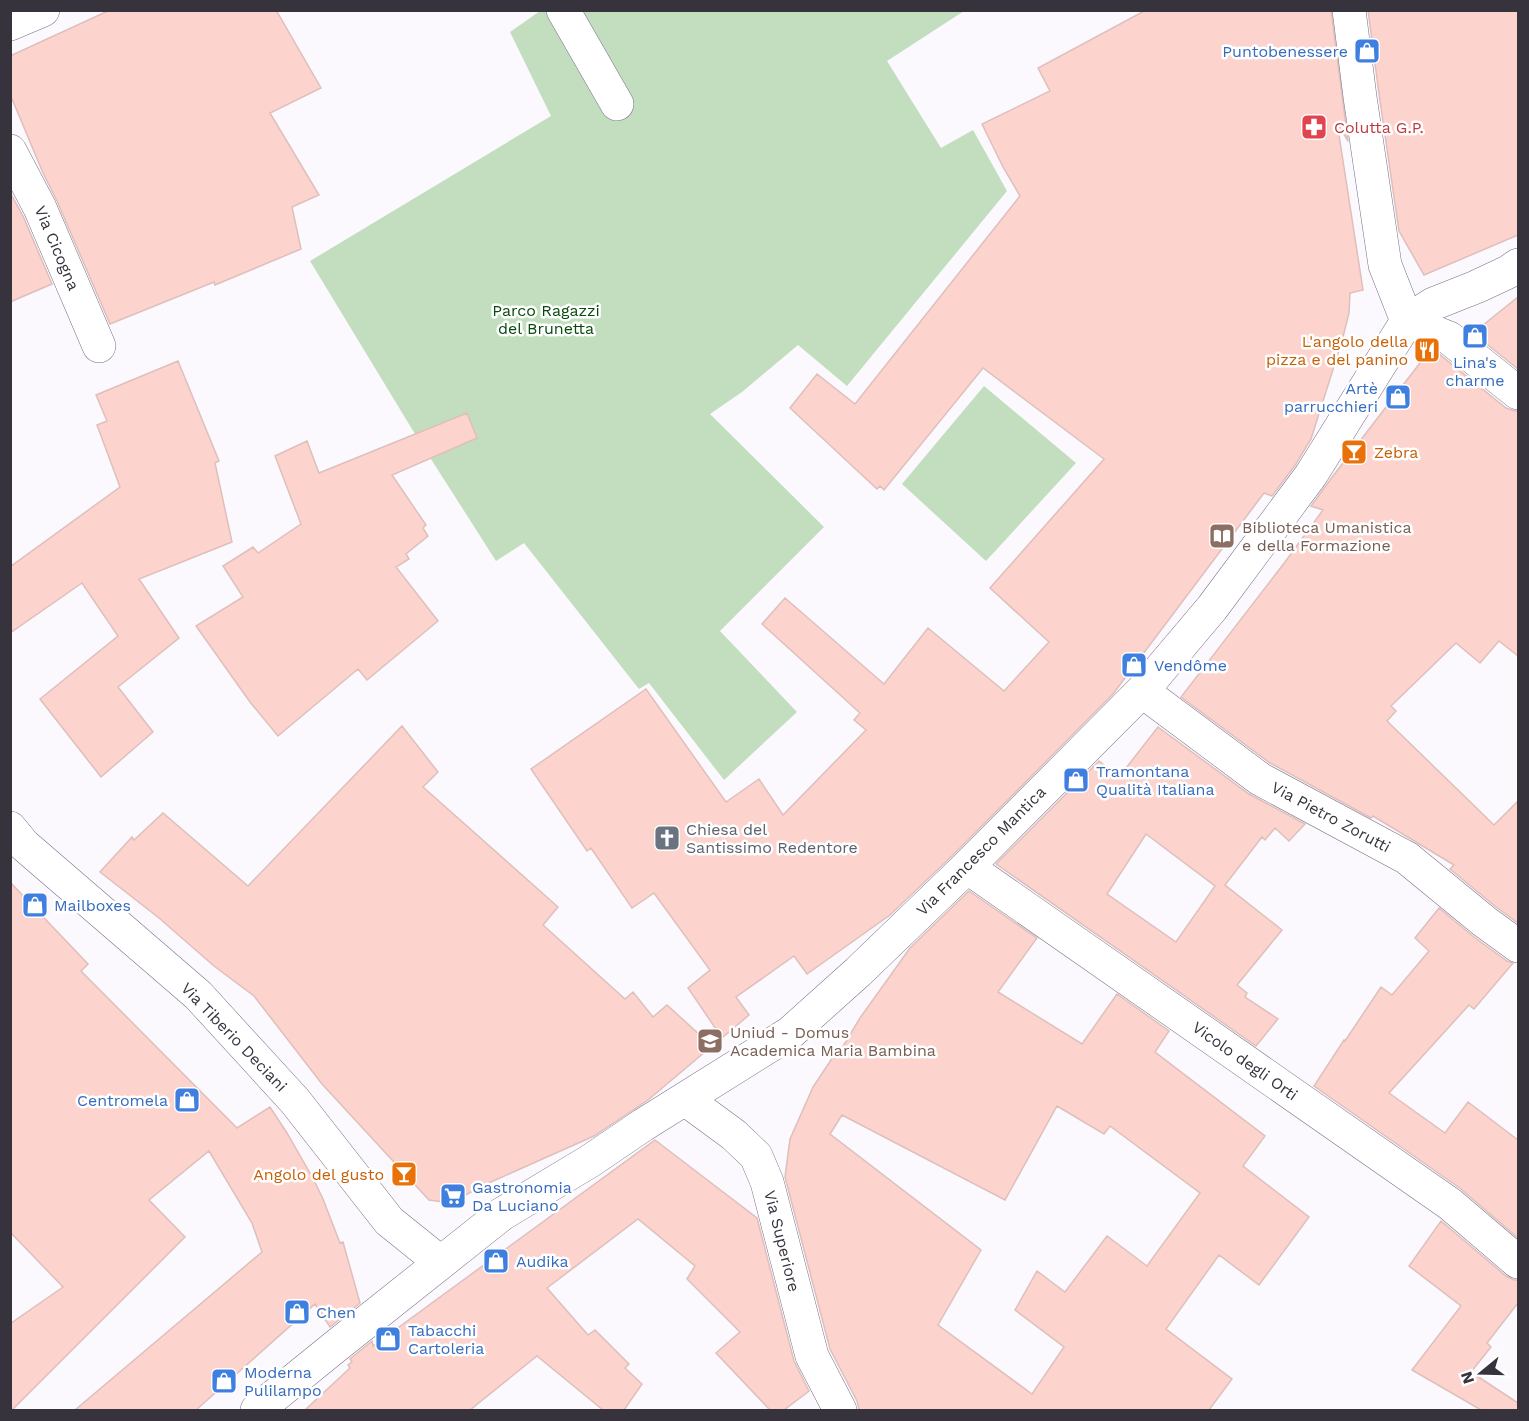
<svg xmlns="http://www.w3.org/2000/svg" width="1529" height="1421" font-family="'Work Sans',sans-serif">
<style>
.green{fill:#c2debf}
.building{fill:#fdd3cd;stroke:#debfbb;stroke-width:1.5;fill-rule:evenodd}
.lines{fill:none;stroke-linecap:round;stroke-linejoin:round}
.minor-casing{stroke:#797087;stroke-width:34}
.minor{stroke:#fff;stroke-width:33}
.labels{text-anchor:middle;dominant-baseline:central;stroke-width:5;stroke-linejoin:round;paint-order:stroke}
.shop-label{font-size:16px;fill:#366cbe;stroke:#fff;text-anchor:start}
.health-label{font-size:16px;fill:#be3a42;stroke:#fff;text-anchor:start}
.street-label{font-size:16px;fill:#37333d;stroke:#fff}
.park-label{font-size:16px;fill:#0a490d;stroke:#fff}
.food-label{font-size:16px;fill:#c56008;stroke:#fff;text-anchor:end}
.education-label{font-size:16px;fill:#785e54;stroke:#fff;text-anchor:start}
.worship-label{font-size:16px;fill:#5b616d;stroke:#fff;text-anchor:start}
</style>
<rect width="100%" height="100%" fill="#fbf9fe"/>
<!-- green -->
<path class="green" d="M 540,11 L 545,11 L 607,110 L 572,11 L 964,11 L 887,61 L 941,148 L 973,130 L 1007,191 L 847,386 L 798,345 L 742,392 L 710,414 L 824,527 L 720,631 L 797,712 L 724,780 L 649,683 L 639,689 L 524,543 L 496,561 L 415,434 L 310,261 L 551,116 L 510,32 Z
M 984,386 L 1076,463 L 986,561 L 902,484 Z"/>
<!-- building -->
<path class="building" d="M 110,10 L 276,10 L 321,88 L 270,113 L 319,195 L 292,207 L 301,249 L 215,285 L 214,282 L 110,324 L 57,201 L 43,173 L 10,94 L 10,56 Z
M 1146,10 L 1331,10 L 1348,141 L 1337,122 L 1363,290 L 1350,293 L 1349,313 L 1342,341 L 1311,439 L 1296,464 L 1272,496 L 1264,493 L 1113,694 L 954,854 L 890,915 L 807,974 L 794,956 L 736,997 L 749,1015 L 722,1038 L 688,988 L 710,970 L 654,893 L 632,908 L 591,848 L 587,851 L 531,769 L 646,689 L 726,802 L 759,779 L 783,815 L 866,730 L 854,720 L 860,713 L 762,624 L 785,598 L 884,684 L 928,628 L 1004,691 L 1049,642 L 990,588 L 1104,459 L 983,368 L 884,490 L 880,486 L 877,489 L 790,408 L 817,374 L 855,404 L 1020,196 L 1003,167 L 982,124 L 1050,91 L 1038,68 Z
M 1368,10 L 1518,10 L 1518,235 L 1424,275 L 1399,231 L 1379,94 Z
M 12,196 L 23,216 L 52,284 L 10,302 L 10,197 Z
M 1518,297 L 1518,369 L 1473,333 Z
M 1430,350 L 1439,354 L 1506,408 L 1515,411 L 1518,411 L 1518,656 L 1499,641 L 1480,663 L 1456,643 L 1391,706 L 1396,711 L 1387,721 L 1494,825 L 1518,801 L 1518,923 L 1496,907 L 1450,869 L 1454,865 L 1373,816 L 1371,818 L 1270,763 L 1181,697 L 1285,562 L 1323,510 L 1311,506 L 1333,476 Z
M 178,361 L 219,461 L 215,463 L 232,542 L 139,579 L 179,638 L 118,687 L 153,732 L 101,777 L 40,699 L 118,636 L 82,583 L 10,633 L 10,567 L 120,487 L 97,425 L 107,421 L 96,395 Z
M 467,413 L 477,438 L 392,475 L 426,525 L 423,528 L 428,536 L 406,554 L 409,559 L 396,567 L 438,621 L 367,680 L 358,669 L 278,736 L 250,702 L 196,626 L 243,597 L 223,566 L 253,547 L 258,553 L 301,524 L 275,456 L 307,441 L 319,473 Z
M 402,726 L 438,772 L 423,787 L 558,907 L 543,925 L 625,999 L 633,992 L 653,1017 L 667,1005 L 712,1046 L 648,1100 L 594,1136 L 482,1186 L 451,1203 L 429,1200 L 322,1084 L 254,996 L 214,966 L 159,918 L 100,872 L 132,837 L 134,840 L 163,813 L 248,886 Z
M 1158,727 L 1249,794 L 1305,824 L 1289,841 L 1275,828 L 1265,840 L 1262,837 L 1225,885 L 1282,930 L 1237,985 L 1247,993 L 1245,997 L 1278,1019 L 1256,1046 L 996,864 L 1099,761 L 1119,777 ZM 1146,834 L 1215,886 L 1176,942 L 1107,894 Z
M 10,882 L 88,964 L 81,971 L 237,1128 L 270,1107 L 287,1133 L 314,1180 L 323,1199 L 340,1243 L 343,1242 L 360,1303 L 330,1327 L 315,1304 L 196,1410 L 75,1410 L 262,1252 L 252,1223 L 209,1151 L 149,1200 L 185,1237 L 12,1410 L 10,1410 L 10,1324 L 63,1287 L 10,1232 Z
M 969,891 L 1037,938 L 998,992 L 1082,1044 L 1117,994 L 1169,1031 L 1155,1052 L 1265,1136 L 1243,1166 L 1309,1217 L 1259,1285 L 1219,1255 L 1166,1329 L 1232,1379 L 1209,1410 L 859,1410 L 857,1401 L 830,1349 L 785,1177 L 790,1139 L 813,1087 L 833,1057 L 836,1058 L 860,1018 L 910,948 ZM 1057,1106 L 1104,1134 L 1110,1126 L 1200,1193 L 1147,1266 L 1107,1236 L 1065,1292 L 1037,1271 L 1015,1310 L 1064,1347 L 1032,1394 L 938,1325 L 981,1250 L 830,1134 L 842,1115 L 1005,1200 Z
M 1439,908 L 1474,937 L 1507,961 L 1513,963 L 1474,1009 L 1469,1005 L 1389,1093 L 1445,1133 L 1468,1102 L 1518,1140 L 1518,1238 L 1461,1189 L 1314,1086 L 1344,1040 L 1345,1041 L 1381,987 L 1392,995 L 1429,951 L 1415,938 Z
M 655,1140 L 757,1218 L 794,1361 L 809,1391 L 784,1410 L 770,1410 L 716,1353 L 740,1332 L 687,1279 L 695,1266 L 638,1219 L 547,1288 L 588,1335 L 595,1330 L 629,1364 L 625,1368 L 642,1384 L 624,1410 L 603,1410 L 537,1356 L 470,1410 L 305,1410 L 350,1368 L 348,1365 L 352,1362 L 350,1359 L 372,1341 L 373,1346 Z
M 1441,1221 L 1506,1276 L 1514,1280 L 1518,1280 L 1518,1303 L 1487,1343 L 1491,1347 L 1471,1372 L 1518,1403 L 1518,1410 L 1481,1410 L 1412,1370 L 1461,1306 L 1409,1266 Z"/>
<g class="lines">
<defs>
<path id="minor" d="M 563,10 L 617,104
M 1349,10 L 1360,97 L 1385,265 L 1407,321
M 10,24 L 43,10
M 10,151 L 40,208 L 99,346
M 1407,321 L 1449,338 L 1518,393
M 1142,691 L 1260,779 L 1407,858 L 1485,922 L 1518,946
M 10,828 L 24,845 L 198,995 L 295,1101 L 389,1221 L 440,1262
M 967,867 L 1450,1204 L 1518,1262
M 685,1099 L 734,1135 L 756,1156 L 767,1182 L 812,1356 L 840,1410
M 257,1410 L 336,1346 L 502,1214 L 590,1161 L 643,1125 L 790,1033 L 858,972 L 967,867 L 1142,691 L 1212,608 L 1311,475 L 1407,321 L 1433,304 L 1476,287 L 1508,272 L 1518,265"/>
</defs>
<!-- minor casing -->
<use href="#minor" class="minor-casing"/>
<!-- minor -->
<use href="#minor" class="minor"/>
</g>
<!-- icons -->
<defs>
<symbol id="shop-square" viewBox="-11 -11 22 22"><rect x="-9" y="-9" width="18" height="18" rx="4" fill="#3f7fe0" stroke="#fff"/><path d="M-5-2.5h2.3a2.7 3.5 0 0 1 5.4 0H5L5.5 6h-11ZM-1.5-2.5h3a1.5 2.3 0 0 0-3 0Z" fill="#fff"/></symbol>
<symbol id="pharmacy-square" viewBox="-11 -11 22 22"><rect x="-9" y="-9" width="18" height="18" rx="4" fill="#e0444e" stroke="#fff"/><path d="M-2-6h4v4h4v4h-4v4h-4v-4h-4v-4h4Z" fill="#fff"/></symbol>
<symbol id="restaurant-square" viewBox="-11 -11 22 22"><rect x="-9" y="-9" width="18" height="18" rx="4" fill="#e8710a" stroke="#fff"/><path d="M-5-6h1v4h1v-4h1v4h1v-4h1v5L-1.5 .5V6h-2V.5L-5-1ZM5-6V6H3V1.5H1.5Q1.5-4 5-6Z" fill="#fff"/></symbol>
<symbol id="bar-square" viewBox="-11 -11 22 22"><rect x="-9" y="-9" width="18" height="18" rx="4" fill="#e8710a" stroke="#fff"/><path d="M-6-5H6L.8 .8V4.5H3.5V6h-7V4.5H-.8V.8Z" fill="#fff"/></symbol>
<symbol id="library-square" viewBox="-11 -11 22 22"><rect x="-9" y="-9" width="18" height="18" rx="4" fill="#8d6e63" stroke="#fff"/><path d="M-6-4Q-3-5.5-.7-3.5V5Q-3 3-6 4ZM6-4Q3-5.5 .7-3.5V5Q3 3 6 4Z" fill="#fff"/></symbol>
<symbol id="church-square" viewBox="-11 -11 22 22"><rect x="-9" y="-9" width="18" height="18" rx="4" fill="#6b7280" stroke="#fff"/><path d="M-1.2-6h2.4v3.5h3.3v2.4h-3.3V6h-2.4V-.1h-3.3v-2.4h3.3Z" fill="#fff"/></symbol>
<symbol id="university-square" viewBox="-11 -11 22 22"><rect x="-9" y="-9" width="18" height="18" rx="4" fill="#8d6e63" stroke="#fff"/><path d="M0-5L7-2L0 1L-7-2ZM-4 1L0 2.5L4 1V4Q0 6-4 4Z" fill="#fff"/></symbol>
<symbol id="supermarket-square" viewBox="-11 -11 22 22"><rect x="-9" y="-9" width="18" height="18" rx="4" fill="#3f7fe0" stroke="#fff"/><path d="M-6-5.5h2.5l.6 2H6L4.5 2H-2.5L-4.4-4H-6ZM-1.5 3.2a1.3 1.3 0 1 0 .1 0ZM3 3.2a1.3 1.3 0 1 0 .1 0Z" fill="#fff"/></symbol>
</defs>
<g fill-rule="evenodd">
<use href="#shop-square" x="1352" y="36" width="30" height="30"/>
<use href="#pharmacy-square" x="1299" y="112" width="30" height="30"/>
<use href="#shop-square" x="1460" y="321" width="30" height="30"/>
<use href="#restaurant-square" x="1412" y="335" width="30" height="30"/>
<use href="#shop-square" x="1383" y="382" width="30" height="30"/>
<use href="#bar-square" x="1339" y="437" width="30" height="30"/>
<use href="#library-square" x="1207" y="521" width="30" height="30"/>
<use href="#shop-square" x="1119" y="650" width="30" height="30"/>
<use href="#shop-square" x="1061" y="765" width="30" height="30"/>
<use href="#church-square" x="652" y="823" width="30" height="30"/>
<use href="#shop-square" x="20" y="890" width="30" height="30"/>
<use href="#university-square" x="695" y="1026" width="30" height="30"/>
<use href="#shop-square" x="172" y="1085" width="30" height="30"/>
<use href="#bar-square" x="389" y="1159" width="30" height="30"/>
<use href="#supermarket-square" x="438" y="1181" width="30" height="30"/>
<use href="#shop-square" x="481" y="1246" width="30" height="30"/>
<use href="#shop-square" x="282" y="1297" width="30" height="30"/>
<use href="#shop-square" x="373" y="1324" width="30" height="30"/>
<use href="#shop-square" x="209" y="1366" width="30" height="30"/>
</g>
<g class="labels">
<!-- shop labels -->
<g class="shop-label">
<text x="1348" y="51" text-anchor="end">Puntobenessere</text>
<text x="1475" y="362" text-anchor="middle">Lina's<tspan x="1475" dy="18">charme</tspan></text>
<text x="1378" y="388" text-anchor="end">Artè<tspan x="1378" dy="18">parrucchieri</tspan></text>
<text x="1154" y="665">Vendôme</text>
<text x="1096" y="771">Tramontana<tspan x="1096" dy="18">Qualità Italiana</tspan></text>
<text x="54" y="905">Mailboxes</text>
<text x="168" y="1100" text-anchor="end">Centromela</text>
<text x="472" y="1187">Gastronomia<tspan x="472" dy="18">Da Luciano</tspan></text>
<text x="516" y="1261">Audika</text>
<text x="316" y="1312">Chen</text>
<text x="408" y="1330">Tabacchi<tspan x="408" dy="18">Cartoleria</tspan></text>
<text x="244" y="1372">Moderna<tspan x="244" dy="18">Pulilampo</tspan></text>
</g>
<!-- health labels -->
<g class="health-label">
<text x="1334" y="127">Colutta G.P.</text>
</g>
<!-- street labels -->
<g class="street-label">
<text transform="translate(57 248) rotate(67)">Via Cicogna</text>
<text transform="translate(1331 817) rotate(28)">Via Pietro Zorutti</text>
<text transform="translate(981 851) rotate(-45)">Via Francesco Mantica</text>
<text transform="translate(234 1037) rotate(46)">Via Tiberio Deciani</text>
<text transform="translate(1245 1061) rotate(35)">Vicolo degli Orti</text>
<text transform="translate(782 1241) rotate(76)">Via Superiore</text>
</g>
<!-- park labels -->
<g class="park-label">
<text x="546" y="310">Parco Ragazzi<tspan x="546" dy="18">del Brunetta</tspan></text>
</g>
<!-- food labels -->
<g class="food-label">
<text x="1408" y="341">L'angolo della<tspan x="1408" dy="18">pizza e del panino</tspan></text>
<text x="1374" y="452" text-anchor="start">Zebra</text>
<text x="384" y="1174">Angolo del gusto</text>
</g>
<!-- education labels -->
<g class="education-label">
<text x="1242" y="527">Biblioteca Umanistica<tspan x="1242" dy="18">e della Formazione</tspan></text>
<text x="730" y="1032">Uniud - Domus<tspan x="730" dy="18">Academica Maria Bambina</tspan></text>
</g>
<!-- worship labels -->
<g class="worship-label">
<text x="686" y="829">Chiesa del<tspan x="686" dy="18">Santissimo Redentore</tspan></text>
</g>
</g>
<!-- border -->
<rect width="1529" height="1421" fill="none" stroke="#37333d" stroke-width="24"/>
<!-- north arrow -->
<g transform="translate(1481 1373) rotate(251)" stroke="#ffffff" stroke-width="4.5" paint-order="stroke">
<path d="M0-4.5L10 22L0 15L-10 22Z" fill="#37333d"/>
<text y="-9" font-size="16" font-weight="bold" text-anchor="middle" fill="#37333d">N</text>
</g>
</svg>
